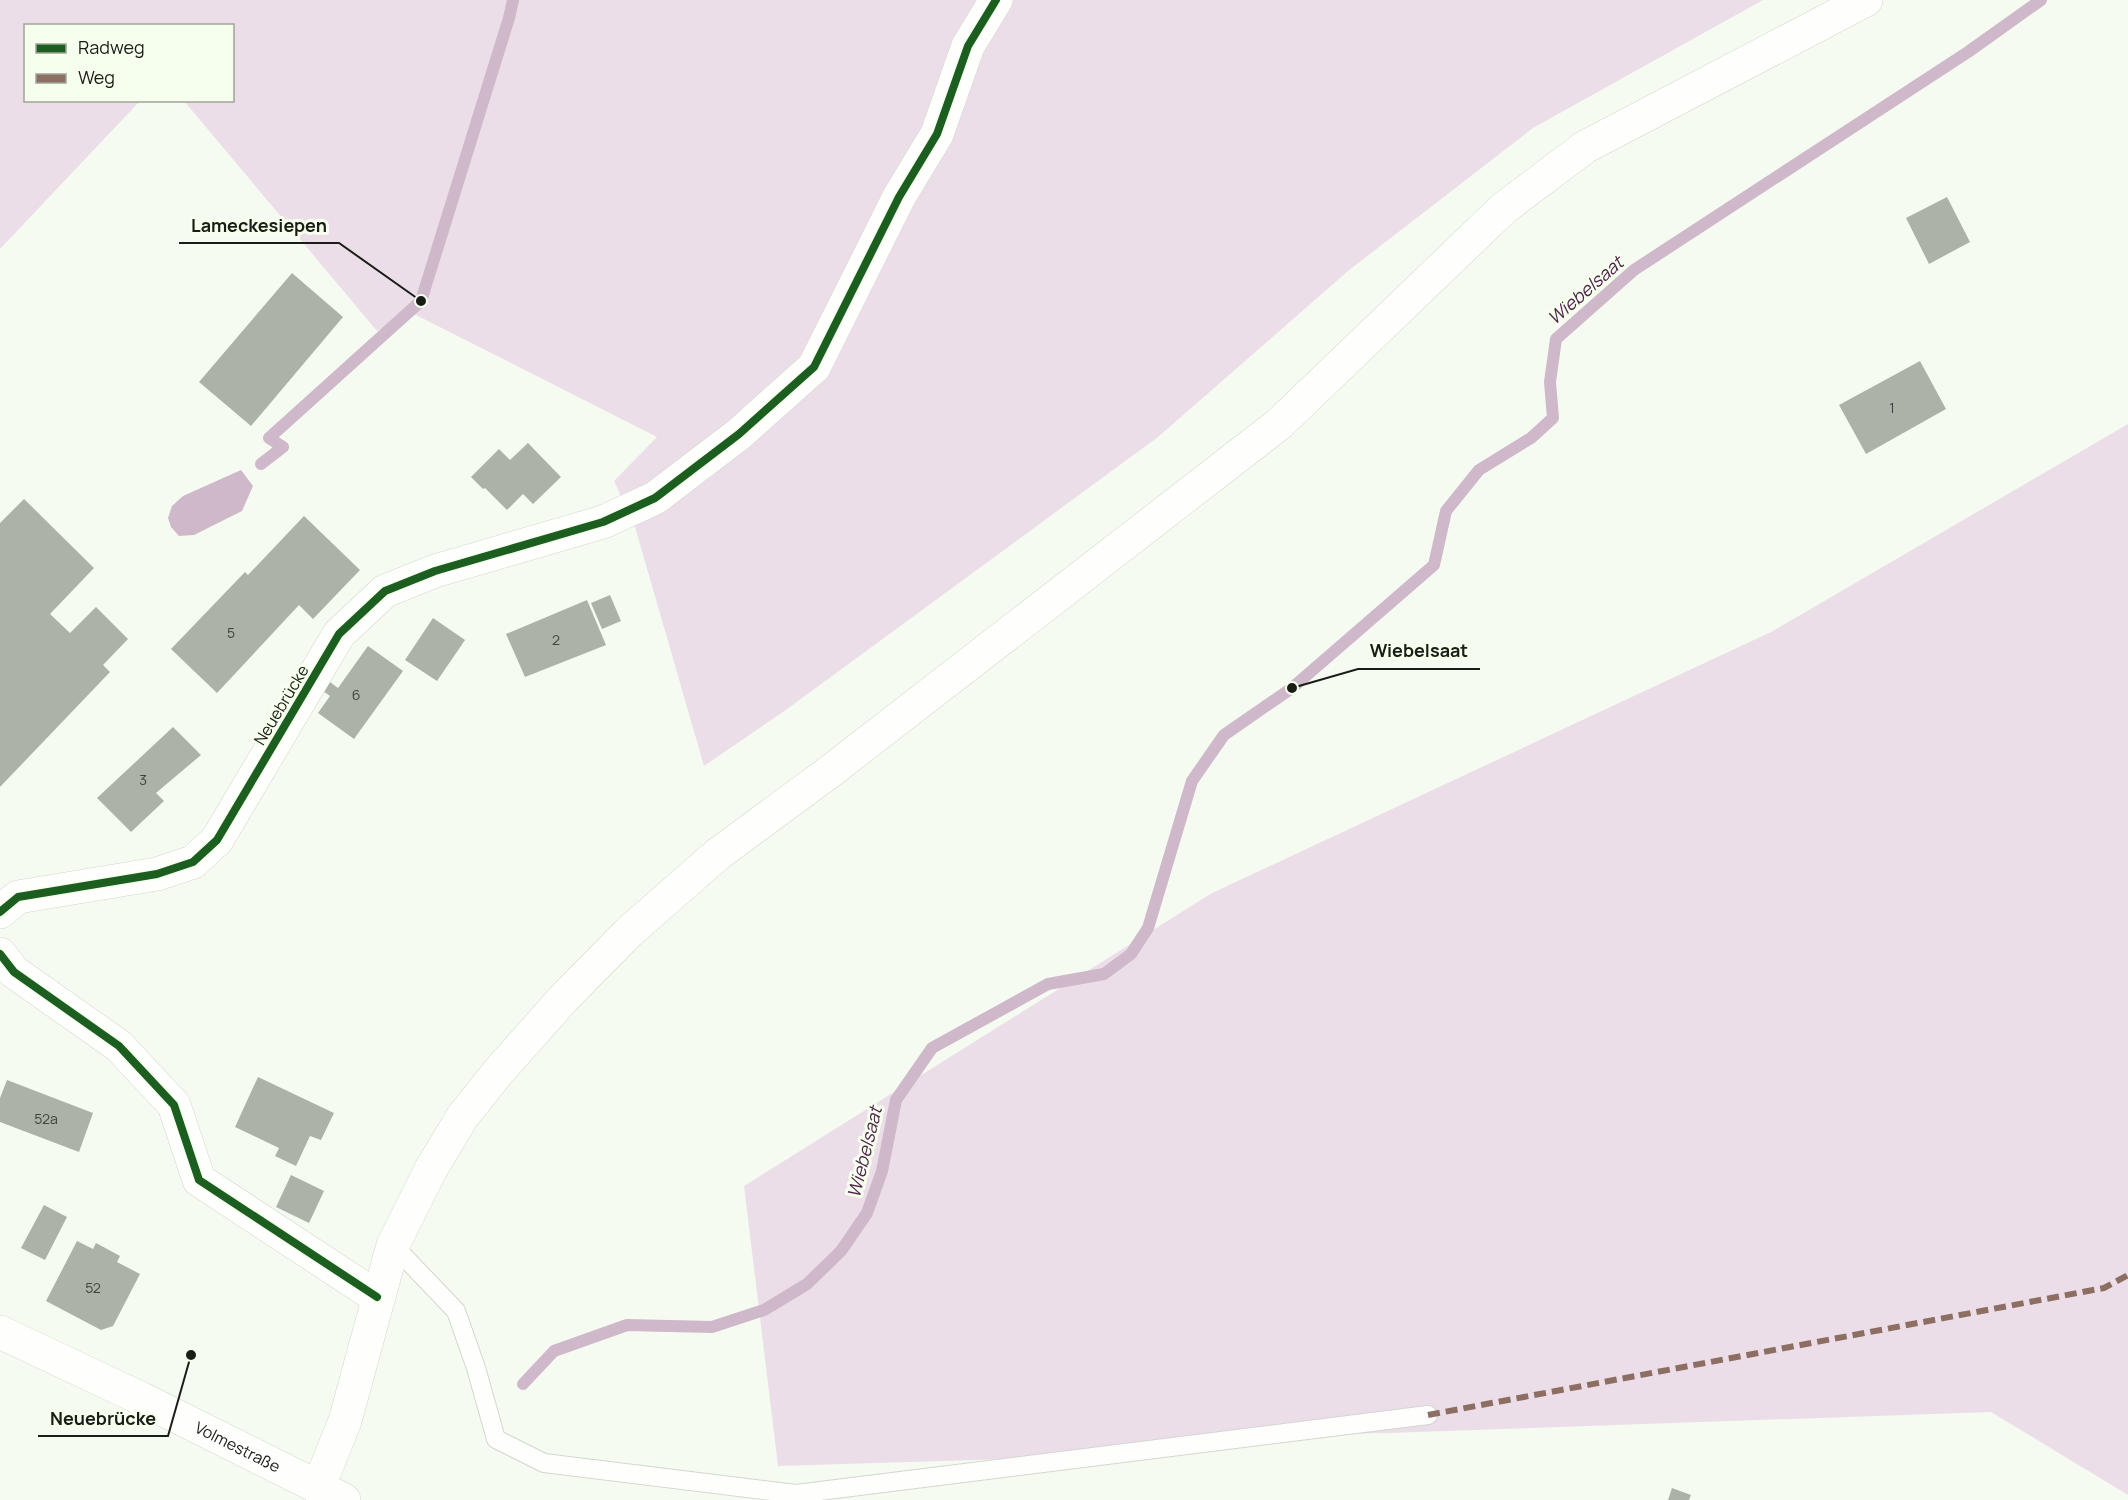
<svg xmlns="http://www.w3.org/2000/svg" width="2128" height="1500" font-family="Manrope,sans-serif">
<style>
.green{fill:#ecdee8}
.water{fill:#ceb8ca}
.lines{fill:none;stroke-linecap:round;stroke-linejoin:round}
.stream{stroke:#ceb8ca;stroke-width:12}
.building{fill:#acb2a7}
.service-casing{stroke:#d3d7cf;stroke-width:20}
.minor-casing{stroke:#d3d7cf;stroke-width:34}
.secondary-casing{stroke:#d3d7cf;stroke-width:34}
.primary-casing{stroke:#d3d7cf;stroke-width:34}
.service{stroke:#fefefd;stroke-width:18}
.minor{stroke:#fefefd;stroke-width:33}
.secondary{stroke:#fefefd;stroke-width:33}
.primary{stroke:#fefefd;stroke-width:33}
.quiet{stroke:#8d6e63;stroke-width:6;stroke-dasharray:12 6;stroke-linecap:butt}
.cycleway-casing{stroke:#f6ffed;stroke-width:11}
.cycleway{stroke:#1b5e20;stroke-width:8}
.labels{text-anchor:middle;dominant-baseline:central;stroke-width:6;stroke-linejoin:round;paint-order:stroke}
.number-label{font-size:14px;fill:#3e423a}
.street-label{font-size:16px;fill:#191d16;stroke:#f6ffed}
.water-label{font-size:18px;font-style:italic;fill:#4f244d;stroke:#f6ffed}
.leader{fill:none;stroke:#191d16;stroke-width:2}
.callout-dot{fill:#191d16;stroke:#f6ffed;stroke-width:2}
.callout-label{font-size:18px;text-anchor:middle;font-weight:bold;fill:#191d16;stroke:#f6ffed;stroke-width:6;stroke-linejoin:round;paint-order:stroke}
</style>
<rect width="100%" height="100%" fill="#f6fbf1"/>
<!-- green -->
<path class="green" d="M 0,0 L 1763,0 L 1533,128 L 1348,271 L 1158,437 L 783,712 L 704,766 L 635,527 L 614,481 L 657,437 L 412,313 L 377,331 L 184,101 L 232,100 L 232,26 L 26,26 L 26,100 L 140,101 L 0,249 Z
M 2128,424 L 2128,1495 L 1991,1412 L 1389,1433 L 1256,1435 L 1041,1458 L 778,1466 L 744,1186 L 1212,893 L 1771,632 Z"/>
<!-- water -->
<path class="water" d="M 241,470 L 253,486 L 242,511 L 194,535 L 179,536 L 171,527 L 168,518 L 172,506 L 183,496 Z"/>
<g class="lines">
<!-- stream -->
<path class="stream" d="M 261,464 L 283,447 L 269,438 L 421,301 L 509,18 L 513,0
M 523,1384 L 554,1351 L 627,1325 L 712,1327 L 764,1310 L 807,1284 L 841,1251 L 867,1213 L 882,1171 L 896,1100 L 932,1048 L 1048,984 L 1104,974 L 1131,954 L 1148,928 L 1192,781 L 1224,735 L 1292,688 L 1434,565 L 1446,511 L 1479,470 L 1531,438 L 1553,418 L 1550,382 L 1556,339 L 1634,270 L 1968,52 L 2041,0"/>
</g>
<!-- building -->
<path class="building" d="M 1947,197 L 1970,242 L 1929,264 L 1906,218 Z
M 292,273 L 343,317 L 251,426 L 199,382 Z
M 1920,361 L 1946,409 L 1866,454 L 1839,405 Z
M 528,443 L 561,477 L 533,504 L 523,494 L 507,510 L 485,488 L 483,489 L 471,477 L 499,449 L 510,460 Z
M 24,499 L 94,568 L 50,614 L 70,633 L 96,607 L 128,639 L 103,665 L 110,672 L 0,787 L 0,523 Z
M 304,516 L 360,570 L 313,619 L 299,605 L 217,693 L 171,649 L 245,572 L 248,575 Z
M 610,595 L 621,621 L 602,629 L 591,603 Z
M 587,600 L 606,645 L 525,677 L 506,634 Z
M 433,618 L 465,640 L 437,681 L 405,660 Z
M 368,646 L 403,671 L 354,739 L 318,713 L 330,696 L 323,691 L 330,682 L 338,688 Z
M 173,727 L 201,755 L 156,793 L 164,801 L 131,832 L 97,798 Z
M 258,1077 L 334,1113 L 321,1140 L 310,1136 L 296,1166 L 275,1156 L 279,1148 L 235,1127 Z
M 7,1080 L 93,1113 L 79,1152 L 0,1122 L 0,1098 Z
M 291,1175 L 324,1191 L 309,1223 L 276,1207 Z
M 44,1205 L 67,1217 L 45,1260 L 21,1248 Z
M 77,1241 L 93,1249 L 96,1243 L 120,1256 L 117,1262 L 140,1274 L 113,1326 L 101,1330 L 46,1301 Z
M 1672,1488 L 1691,1495 L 1689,1500 L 1668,1500 Z"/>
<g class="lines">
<defs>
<path id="service" d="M 393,1245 L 456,1311 L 476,1368 L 496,1439 L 544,1463 L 796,1494 L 1428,1415"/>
<path id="minor" d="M 0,912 L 18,897 L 157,874 L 193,862 L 217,840 L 339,634 L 385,591 L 435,571 L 603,522 L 655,498 L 739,434 L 814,367 L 899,197 L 937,134 L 968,46 L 996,0
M 0,954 L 14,972 L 119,1046 L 174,1105 L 199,1180 L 377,1297"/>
<path id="secondary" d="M 318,1488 L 345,1421 L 393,1245 L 431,1169 L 463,1116 L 499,1071 L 563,999 L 629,932 L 718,854 L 828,773 L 1279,424 L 1504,208 L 1585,147 L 1866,0"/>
<g id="primary">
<path id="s1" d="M 0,1332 L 142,1399 L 344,1500"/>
</g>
</defs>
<!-- service casing -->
<use href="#service" class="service-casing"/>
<!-- minor casing -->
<use href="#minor" class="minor-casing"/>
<!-- secondary casing -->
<use href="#secondary" class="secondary-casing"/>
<!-- primary casing -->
<use href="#primary" class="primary-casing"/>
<!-- service -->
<use href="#service" class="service"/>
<!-- minor -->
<use href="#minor" class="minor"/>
<!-- secondary -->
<use href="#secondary" class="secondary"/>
<!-- primary -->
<use href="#primary" class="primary"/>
<!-- quiet -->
<path class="quiet" d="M 1428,1415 L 2104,1288 L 2128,1275"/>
<defs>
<path id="cycleway" d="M 0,912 L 18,897 L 157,874 L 193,862 L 217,840 L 339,634 L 385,591 L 435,571 L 603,522 L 655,498 L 739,434 L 814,367 L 899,197 L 937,134 L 968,46 L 996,0
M 0,954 L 14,972 L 119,1046 L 174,1105 L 199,1180 L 377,1297"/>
</defs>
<!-- cycleway casing -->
<use href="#cycleway" class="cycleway-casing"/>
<!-- cycleway -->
<use href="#cycleway" class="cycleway"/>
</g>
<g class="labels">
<!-- number labels -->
<g class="number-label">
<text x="1892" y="407">1</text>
<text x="231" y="632">5</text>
<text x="556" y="639">2</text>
<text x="356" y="694">6</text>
<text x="143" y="779">3</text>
<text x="46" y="1118">52a</text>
<text x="93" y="1287">52</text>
</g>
<!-- street labels -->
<g class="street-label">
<text transform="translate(281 705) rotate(-59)">Neuebrücke</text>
<text stroke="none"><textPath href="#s1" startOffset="264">Volmestraße</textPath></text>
</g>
<!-- water labels -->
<g class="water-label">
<text transform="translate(1585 290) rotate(-41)">Wiebelsaat</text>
<text transform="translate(864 1152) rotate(-76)">Wiebelsaat</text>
</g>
</g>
<!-- callouts -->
<path class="leader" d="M421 301L339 243H179M1292 688L1358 669H1480M191 1355L168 1436H38"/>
<g class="callout-dot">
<circle cx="421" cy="301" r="6"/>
<circle cx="1292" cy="688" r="6"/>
<circle cx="191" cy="1355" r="6"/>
</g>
<g class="callout-label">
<text x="259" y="232">Lameckesiepen</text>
<text x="1419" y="657">Wiebelsaat</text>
<text x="103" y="1425">Neuebrücke</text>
</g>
<!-- legend -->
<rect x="24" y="24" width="210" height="78" fill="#f6ffed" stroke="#9ea597" stroke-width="1.5"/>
<rect x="36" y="44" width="30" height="9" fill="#1b5e20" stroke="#9ea597" stroke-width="1.5"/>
<text x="78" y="54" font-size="18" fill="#191d16">Radweg</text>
<rect x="36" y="74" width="30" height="9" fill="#8d6e63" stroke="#9ea597" stroke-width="1.5"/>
<text x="78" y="84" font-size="18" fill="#191d16">Weg</text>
</svg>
